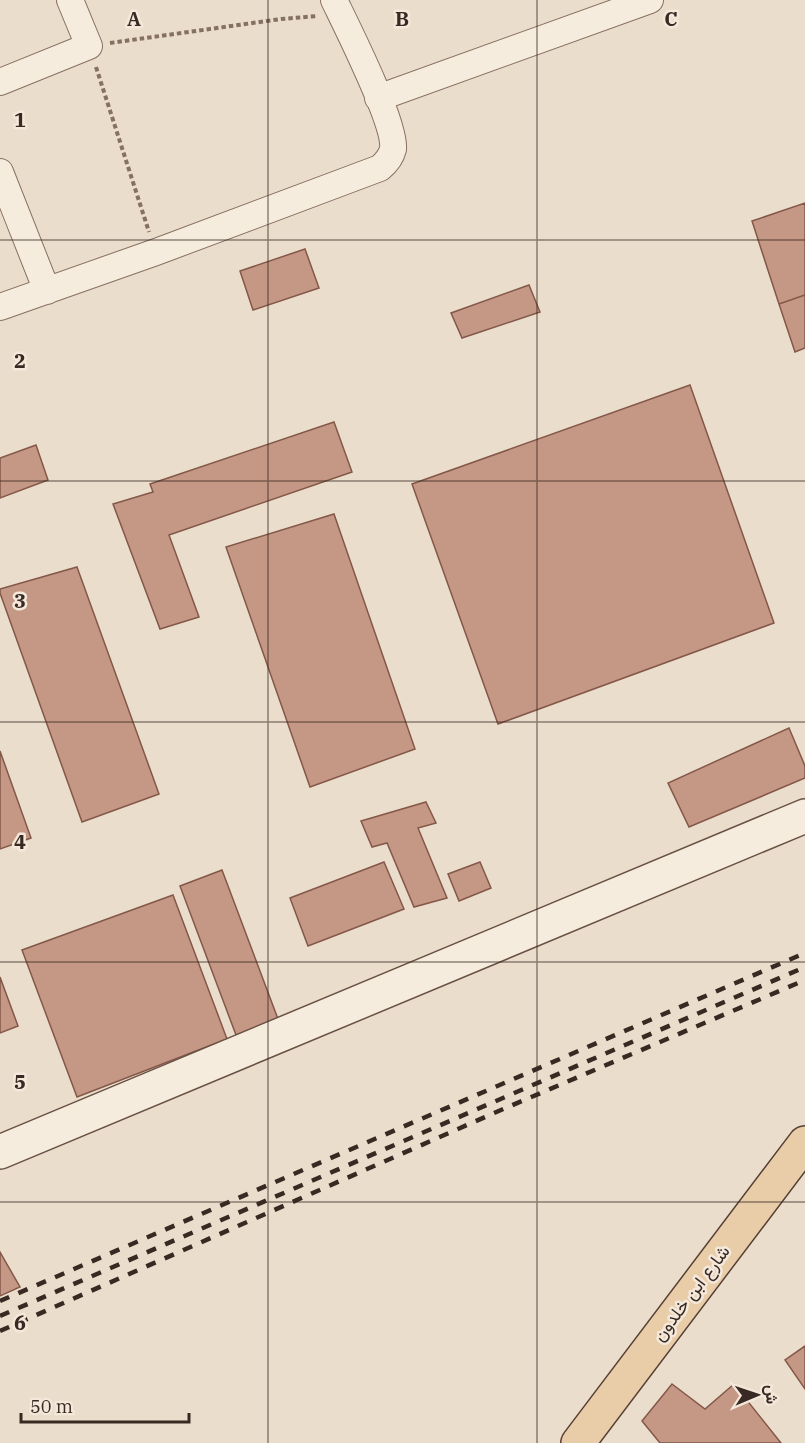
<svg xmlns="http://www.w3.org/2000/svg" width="805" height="1443" font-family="'IBM Plex Serif',Vazirmatn,serif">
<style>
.building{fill:#c59785;stroke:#835849;stroke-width:1.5}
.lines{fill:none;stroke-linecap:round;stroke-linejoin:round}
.minor-casing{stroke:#867061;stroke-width:28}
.secondary-casing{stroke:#685144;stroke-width:36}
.primary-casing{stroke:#553f34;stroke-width:36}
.path{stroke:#867061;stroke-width:4;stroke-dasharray:4.5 3;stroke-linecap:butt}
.minor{stroke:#f6ecde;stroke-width:26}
.secondary{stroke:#f6ecde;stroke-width:33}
.primary{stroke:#e9cca8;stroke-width:33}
.rail{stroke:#382a22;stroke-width:4.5;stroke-dasharray:10 10;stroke-linecap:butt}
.grid{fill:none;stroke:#382a22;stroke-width:1.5;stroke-opacity:0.55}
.labels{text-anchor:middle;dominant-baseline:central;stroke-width:5;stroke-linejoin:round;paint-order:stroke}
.street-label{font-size:18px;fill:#382a22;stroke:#f3e8da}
.grid-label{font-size:20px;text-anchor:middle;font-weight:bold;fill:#382a22;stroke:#f3e8da;stroke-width:5;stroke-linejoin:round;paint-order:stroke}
</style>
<rect width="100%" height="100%" fill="#ebddcb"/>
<!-- building -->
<path class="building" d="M 805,203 L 805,295 L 779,304 L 752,221 Z
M 305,249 L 319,288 L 253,310 L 240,271 Z
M 529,285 L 540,312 L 462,338 L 451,313 Z
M 805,295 L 805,348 L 795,352 L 779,304 Z
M 690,385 L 774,623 L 498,724 L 412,484 Z
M 334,422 L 352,472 L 169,535 L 199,617 L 160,629 L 113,504 L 153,492 L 150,484 Z
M 36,445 L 48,480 L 0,498 L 0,458 Z
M 334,514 L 415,749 L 310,787 L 226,547 Z
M 77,567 L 159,794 L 82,822 L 0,593 L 0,589 Z
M 789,728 L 805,766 L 805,778 L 689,827 L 668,783 Z
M 0,751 L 31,838 L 0,849 Z
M 426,802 L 436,823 L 418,828 L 447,898 L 414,907 L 387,843 L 372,847 L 361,821 Z
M 384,862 L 404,909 L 308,946 L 290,898 Z
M 480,862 L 491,888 L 459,901 L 448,874 Z
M 222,870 L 278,1019 L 236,1035 L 180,886 Z
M 173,895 L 227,1039 L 77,1097 L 22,950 Z
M 0,977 L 18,1026 L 0,1033 Z
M 0,1252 L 20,1287 L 0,1296 Z
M 805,1346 L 805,1389 L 785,1360 Z
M 672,1384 L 705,1409 L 734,1384 L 781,1443 L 660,1443 L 642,1421 Z"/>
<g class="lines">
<defs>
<path id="minor" d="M 0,82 L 89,46 L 70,0
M 378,98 L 650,0
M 0,172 L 47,291
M 0,307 L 156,252 L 380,168 C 386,163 391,157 393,149 C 396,124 347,27 334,0"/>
<path id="secondary" d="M 0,1152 L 805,816"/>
<path id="primary" d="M 578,1443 L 805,1143"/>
</defs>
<!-- minor casing -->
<use href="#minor" class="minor-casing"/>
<!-- secondary casing -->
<use href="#secondary" class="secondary-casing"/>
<!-- primary casing -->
<use href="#primary" class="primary-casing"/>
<!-- path -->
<path class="path" d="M 110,43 L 281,19 L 317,16
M 96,67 L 149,232"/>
<!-- minor -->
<use href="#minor" class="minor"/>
<!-- secondary -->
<use href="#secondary" class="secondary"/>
<!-- primary -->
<use href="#primary" class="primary"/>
<!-- rail -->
<path class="rail" d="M 0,1301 L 805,953
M 0,1316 L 805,967
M 0,1331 L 501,1110 L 805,980"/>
</g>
<!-- grid -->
<path class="grid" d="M 268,0 L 268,1443M 537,0 L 537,1443M 0,240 L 805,240M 0,481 L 805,481M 0,722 L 805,722M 0,962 L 805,962M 0,1202 L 805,1202"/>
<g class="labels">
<!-- street labels -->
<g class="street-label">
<text transform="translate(691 1293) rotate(-53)">شارع ابن خلدون</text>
</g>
</g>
<g class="grid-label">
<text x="134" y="26">A</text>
<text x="402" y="26">B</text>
<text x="671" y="26">C</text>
<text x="20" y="127">1</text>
<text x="20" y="368">2</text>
<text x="20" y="608">3</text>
<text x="20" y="849">4</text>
<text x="20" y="1089">5</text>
<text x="20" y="1330">6</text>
</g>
<!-- north arrow -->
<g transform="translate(757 1395) rotate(88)" stroke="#f3e8da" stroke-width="4.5" paint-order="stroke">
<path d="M0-4.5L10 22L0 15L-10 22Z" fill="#382a22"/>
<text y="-9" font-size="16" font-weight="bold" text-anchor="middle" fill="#382a22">ش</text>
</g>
<!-- scale -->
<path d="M21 1413v9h168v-9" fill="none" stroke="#382a22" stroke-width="3"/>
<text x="30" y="1413" font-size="18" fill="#382a22" stroke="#f3e8da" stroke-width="4.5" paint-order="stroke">50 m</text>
</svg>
